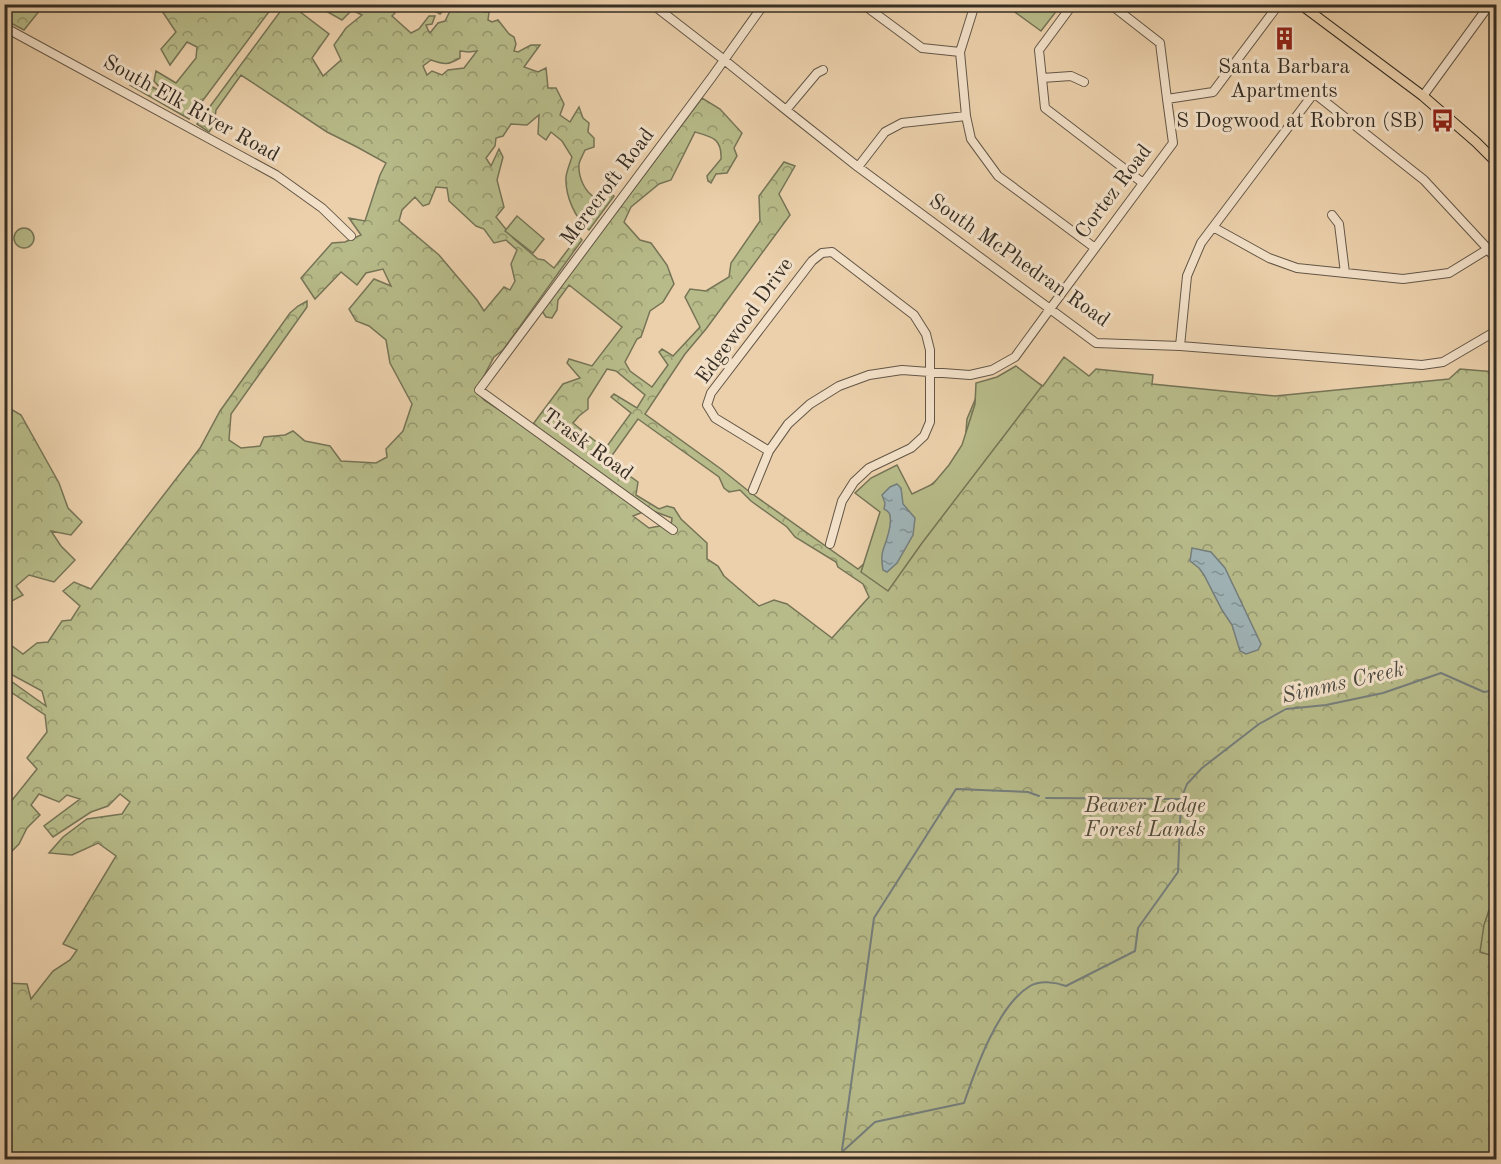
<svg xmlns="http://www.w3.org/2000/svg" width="1501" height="1164" font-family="'Old Standard TT',serif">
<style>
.forest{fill:url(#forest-crowns);stroke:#767456;stroke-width:1.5;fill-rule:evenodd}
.wetland{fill:url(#wetland-marsh);stroke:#767456;stroke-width:1.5}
.park{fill:#b7bb89;stroke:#767456;stroke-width:1.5}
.water{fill:url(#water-ripples);stroke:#757e7c;stroke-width:1.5}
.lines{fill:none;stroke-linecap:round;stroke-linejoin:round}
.stream{stroke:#757e7c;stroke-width:2}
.minor-casing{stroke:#635646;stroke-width:10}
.major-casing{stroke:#362e24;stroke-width:11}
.minor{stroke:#f2e0c8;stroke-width:8}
.major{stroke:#ebd0ab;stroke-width:9}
.labels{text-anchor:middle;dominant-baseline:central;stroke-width:6;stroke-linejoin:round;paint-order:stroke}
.poi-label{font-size:21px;fill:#362e24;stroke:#f2e0c8}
.street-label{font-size:21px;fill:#362e24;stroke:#f2e0c8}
.park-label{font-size:21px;font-style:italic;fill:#504a38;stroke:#f2e0c8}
.water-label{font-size:22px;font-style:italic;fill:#4b4941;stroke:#f2e0c8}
</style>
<defs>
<pattern id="forest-crowns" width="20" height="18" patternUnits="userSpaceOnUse" patternTransform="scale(1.5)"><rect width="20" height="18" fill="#b7bb89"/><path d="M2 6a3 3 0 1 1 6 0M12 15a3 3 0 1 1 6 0" fill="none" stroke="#969870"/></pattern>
<pattern id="wetland-marsh" width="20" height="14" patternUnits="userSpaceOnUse" patternTransform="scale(1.5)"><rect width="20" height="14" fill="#b7bb89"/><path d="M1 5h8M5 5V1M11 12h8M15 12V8" fill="none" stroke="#969870"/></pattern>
<pattern id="water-ripples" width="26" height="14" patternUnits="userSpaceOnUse" patternTransform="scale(1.5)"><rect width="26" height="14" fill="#9fb3b6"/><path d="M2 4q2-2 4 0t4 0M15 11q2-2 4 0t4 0" fill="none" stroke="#829294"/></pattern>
</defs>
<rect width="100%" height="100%" fill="#ebd0ab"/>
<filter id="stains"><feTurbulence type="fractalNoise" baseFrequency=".00333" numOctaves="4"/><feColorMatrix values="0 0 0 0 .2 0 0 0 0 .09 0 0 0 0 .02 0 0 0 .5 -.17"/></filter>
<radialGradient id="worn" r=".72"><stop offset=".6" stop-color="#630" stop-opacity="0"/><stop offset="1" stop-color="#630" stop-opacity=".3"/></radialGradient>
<!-- forest -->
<path class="forest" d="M 4,5 L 5,4 L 44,5 L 24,30 L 5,20 Z
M 158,5 L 274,5 L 189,119 L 130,85 L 138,78 L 166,95 L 154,81 L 156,71 L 176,83 L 196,58 L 197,47 L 187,42 L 170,65 L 161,49 L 176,32 Z
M 285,5 L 291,5 L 329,34 L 312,58 L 323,76 L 341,60 L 334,45 L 346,28 L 362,15 L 352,10 L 342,20 L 326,11 L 332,5 L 392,5 L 392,9 L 395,13 L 392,16 L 411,33 L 419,29 L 429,16 L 435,16 L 432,24 L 426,25 L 428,30 L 430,33 L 438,23 L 445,21 L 451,9 L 447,7 L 440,14 L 433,10 L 432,5 L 490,5 L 484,12 L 489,12 L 488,20 L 492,22 L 498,20 L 509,34 L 514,37 L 516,44 L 514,51 L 518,52 L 531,45 L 540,45 L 524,67 L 538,72 L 546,68 L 548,88 L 556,88 L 564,104 L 560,115 L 570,122 L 579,107 L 583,118 L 589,123 L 588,132 L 594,138 L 594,147 L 585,150 C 583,155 580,159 579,164 C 578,177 585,193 596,198 L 607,190 L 614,196 L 589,230 C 575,218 565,196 566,177 C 567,170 570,163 572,157 L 562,141 L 551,132 L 546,140 L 538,134 L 539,115 L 527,125 L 511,124 L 503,136 L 496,138 L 495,146 L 486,158 L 491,166 L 499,149 L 503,157 L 497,180 L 504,207 L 496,217 L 513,238 L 538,259 L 544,260 L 554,268 L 576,239 L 570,235 L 574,230 L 582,240 L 503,350 L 494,357 L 476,391 L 484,400 L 534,433 L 643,512 L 633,516 L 649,528 L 671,524 L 672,518 L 653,511 L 533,424 L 563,384 L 580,378 L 567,363 L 569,359 L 592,366 L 622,327 L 569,285 L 558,300 L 557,310 L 552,318 L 546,317 L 542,311 L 702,98 L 720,109 L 742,133 L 734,148 L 737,156 L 727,173 L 716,174 L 711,183 L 708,181 L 707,176 L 721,159 C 722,139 713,137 695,132 L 671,180 L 659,184 L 631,207 L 624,222 L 640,240 L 651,243 L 667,265 L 674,284 L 663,302 L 650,311 L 641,337 L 637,339 L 625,362 L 630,371 L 652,387 L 668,365 L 659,352 L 662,349 L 673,356 L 700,327 L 685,297 L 690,289 L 706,291 L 729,277 L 731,263 L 760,221 L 759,196 L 784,162 L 795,166 L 779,194 L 790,215 L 706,329 L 685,354 L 645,414 L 721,469 L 751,493 L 858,569 L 868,560 L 913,500 L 958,462 L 965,443 L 967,419 L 980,388 L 1029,378 L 1043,386 L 1064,357 L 1089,376 L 1096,369 L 1153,375 L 1152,384 L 1275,396 L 1449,379 L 1460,369 L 1496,372 L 1496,1159 L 5,1159 L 5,983 L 27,984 L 31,999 L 53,971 L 70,960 L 77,950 L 63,944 L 116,856 L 98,843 L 72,855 L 49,853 L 63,837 L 87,819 L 122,814 L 130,802 L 120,794 L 108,806 L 91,812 L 53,837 L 44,826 L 80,799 L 67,795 L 59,802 L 39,794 L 31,805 L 40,815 L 27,828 L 19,844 L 11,852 L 5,849 L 5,809 L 37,769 L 27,758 L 47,732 L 45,715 L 5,688 L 5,677 L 46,706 L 42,691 L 5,671 L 4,640 L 23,654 L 37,643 L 48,642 L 62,621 L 71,620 L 80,606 L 63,591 L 74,582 L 91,589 L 200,448 L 220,411 L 290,313 L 298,306 L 307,301 L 307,307 L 231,414 L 229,440 L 241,448 L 260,446 L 264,437 L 285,435 L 293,431 L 305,441 L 330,446 L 341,461 L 376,463 L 387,457 L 386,449 L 403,431 L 412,404 L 390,363 L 386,340 L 369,326 L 356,321 L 349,309 L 374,279 L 391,286 L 383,269 L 366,273 L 357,285 L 341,272 L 315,299 L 301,278 L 332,243 L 345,242 L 361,235 L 349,218 L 365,221 L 380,175 L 386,163 L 357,147 L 327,132 L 241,75 L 216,110 L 214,125 L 209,132 L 197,124 ZM 460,51 L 469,52 L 477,51 L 464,68 L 448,70 L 442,75 L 432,71 L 427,75 L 423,66 L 431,60 C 445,65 448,65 460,58 ZM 436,187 L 447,188 L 449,201 L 476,226 L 484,229 L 494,243 L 506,240 L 517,250 L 511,264 L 515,281 L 510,290 L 504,287 L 484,311 L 477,300 L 439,255 L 399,221 L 402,210 L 415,197 L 423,206 L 429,204 ZM 607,369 L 616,371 L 645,395 L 637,408 L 614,394 L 611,397 L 631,413 L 605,449 L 573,423 L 579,416 L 588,409 L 588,399 ZM 638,419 L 719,477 L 724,488 L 729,492 L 740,490 L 751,501 L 787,527 L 795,537 L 836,562 L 838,567 L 863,584 L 869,597 L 832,638 L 787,604 L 774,600 L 759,606 L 724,576 L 718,566 L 707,559 L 707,543 L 681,519 L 674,508 L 667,506 L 659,509 L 636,495 L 638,482 L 631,477 L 622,475 L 621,466 L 611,465 L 608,461 Z
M 4,405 L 21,415 L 59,483 L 68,508 L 82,522 L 71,535 L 51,531 L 61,546 L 75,560 L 54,582 L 29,575 L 16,586 L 23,595 L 10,602 L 4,600 Z"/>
<!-- wetland -->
<path class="wetland" d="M 1496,890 L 1496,957 L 1480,952 L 1484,925 Z"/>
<!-- park -->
<path class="park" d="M 1005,5 L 1061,5 L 1041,31 Z
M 517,216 L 544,239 L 533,253 L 505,231 Z
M14 238a10 10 0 1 1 20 0a10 10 0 1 1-20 0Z
M 1016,366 L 1042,386 L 922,543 L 888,591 L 861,572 L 880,512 L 855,493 L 871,478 L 897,465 L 912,494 L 933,484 L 949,465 L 962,445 L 975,404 L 976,383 L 997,377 Z"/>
<!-- water -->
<path class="water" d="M 897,484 L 901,488 L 903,504 L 915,518 L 913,535 L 897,563 L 887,572 L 883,570 C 882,564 881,556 883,550 C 886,542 892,525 890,516 C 890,512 887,511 884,509 L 885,503 L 882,495 L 890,487 Z
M 1192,548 L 1211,552 L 1225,568 L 1261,644 L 1258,650 L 1246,654 L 1240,651 L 1232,625 L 1222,610 L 1204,575 L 1199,568 L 1190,561 Z"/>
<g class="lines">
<!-- stream -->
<path class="stream" d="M 1046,798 L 1181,799
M 842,1150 L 874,918 L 956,789 L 1028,792 L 1039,796
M 840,1160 L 842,1152 L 875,1122 L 964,1103 C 976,1068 998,1005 1030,986 C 1040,980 1055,982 1066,986 L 1135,951 L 1138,928 L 1178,872 L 1181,799 L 1187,784 L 1202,768 L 1259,724 L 1286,709 L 1326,705 L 1383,693 L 1441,673 L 1484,692 L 1496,690"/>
<defs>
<path id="minor" d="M 652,4 L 723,59 L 786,110 L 858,167 L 1096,343 L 1180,346 L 1422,365 L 1443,362 L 1496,331
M 975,4 L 960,52 L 966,116 L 971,139 L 998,176 L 1095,248
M 1073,4 L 1039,50 L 1045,108 L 1143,183
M 1110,4 L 1160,43 L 1167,99
M 864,5 L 922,48 L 960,52
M 4,27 L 276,175 L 322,208 L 351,236
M 1042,78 L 1071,76 L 1084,82
M 1423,96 L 1490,4
M 786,110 L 817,73 L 823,70
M 858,167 L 885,132 L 902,123 L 966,116
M 1332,215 L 1339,224 L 1345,273
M 1213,227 L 1269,258 L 1297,268 L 1403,279 L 1449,273 L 1488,249
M 1180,346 L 1187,276 L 1201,243 L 1314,93 L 1424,180 L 1488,249 L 1496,260
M 769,451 L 715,418 L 707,405 L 711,393 L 812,261 L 822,253 L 832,252 L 914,315 L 926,334 L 930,350 L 930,422 L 924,436 L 911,448 L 869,468 L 854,482 L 842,501 L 830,544
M 753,490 L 769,451 L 788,424 L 810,404 L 839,386 L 869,375 L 902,370 L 970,375 L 992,370 L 1015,357 L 1050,309 L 1173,143 L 1167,99 L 1213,92 L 1279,4
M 673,530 L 479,390 L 712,77 L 764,4"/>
<path id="major" d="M 1300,4 L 1423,96 L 1476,142 L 1496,162"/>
</defs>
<!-- minor casing -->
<use href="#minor" class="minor-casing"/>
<!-- major casing -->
<use href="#major" class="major-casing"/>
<!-- minor -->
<use href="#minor" class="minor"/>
<!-- major -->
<use href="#major" class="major"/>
</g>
<!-- icons -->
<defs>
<symbol id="building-bare" viewBox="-9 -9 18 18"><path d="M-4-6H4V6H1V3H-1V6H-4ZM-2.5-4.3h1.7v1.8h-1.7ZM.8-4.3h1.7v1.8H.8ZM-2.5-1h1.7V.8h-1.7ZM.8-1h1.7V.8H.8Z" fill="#8f2418" stroke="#f2e0c8" stroke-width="2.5" paint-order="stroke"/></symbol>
<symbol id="bus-bare" viewBox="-9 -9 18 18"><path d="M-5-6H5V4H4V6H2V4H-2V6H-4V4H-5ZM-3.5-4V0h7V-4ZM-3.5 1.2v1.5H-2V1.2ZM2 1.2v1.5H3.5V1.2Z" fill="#8f2418" stroke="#f2e0c8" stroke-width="2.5" paint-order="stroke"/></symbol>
</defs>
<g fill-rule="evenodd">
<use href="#building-bare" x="1268" y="22" width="33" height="33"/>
<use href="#bus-bare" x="1426" y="104" width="33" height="33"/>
</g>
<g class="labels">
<!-- poi labels -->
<g class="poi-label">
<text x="1284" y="67">Santa Barbara<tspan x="1284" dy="24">Apartments</tspan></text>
<text x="1425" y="121" text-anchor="end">S Dogwood at Robron (SB)</text>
</g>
<!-- street labels -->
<g class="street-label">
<text transform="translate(191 109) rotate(29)">South Elk River Road</text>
<text transform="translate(608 187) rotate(-53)">Merecroft Road</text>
<text transform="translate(1114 192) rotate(-53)">Cortez Road</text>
<text transform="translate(1019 261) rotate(35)">South McPhedran Road</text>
<text transform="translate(745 321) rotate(-54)">Edgewood Drive</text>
<text transform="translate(587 445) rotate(36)">Trask Road</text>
</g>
<!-- park labels -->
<g class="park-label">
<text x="1145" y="806">Beaver Lodge<tspan x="1145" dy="24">Forest Lands</tspan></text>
</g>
<!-- water labels -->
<g class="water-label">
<text transform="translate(1343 683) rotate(-13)">Simms Creek</text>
</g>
</g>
<!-- margin -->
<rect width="1501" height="1164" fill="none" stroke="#ebd0ab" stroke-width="24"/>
<rect x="6" y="6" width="1489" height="1152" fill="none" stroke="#362e24" stroke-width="3"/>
<rect x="12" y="12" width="1477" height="1140" fill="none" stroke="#362e24" stroke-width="1.5"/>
<rect width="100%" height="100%" filter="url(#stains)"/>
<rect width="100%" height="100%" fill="url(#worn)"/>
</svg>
